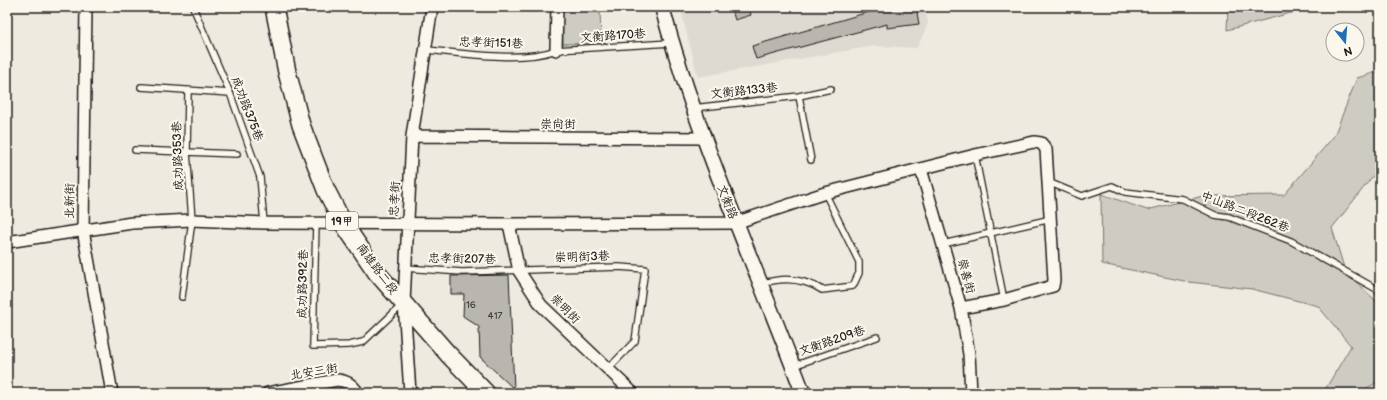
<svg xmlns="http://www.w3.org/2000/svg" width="1387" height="400" font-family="'Balsamiq Sans','LXGW WenKai TC',sans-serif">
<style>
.built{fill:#dedad1}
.green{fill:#ceccc2;stroke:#75746f}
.building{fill:#b9b6af;stroke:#1c1c1c}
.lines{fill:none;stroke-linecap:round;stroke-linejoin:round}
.service-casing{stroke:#1c1c1c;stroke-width:8}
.minor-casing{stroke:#1c1c1c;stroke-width:14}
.tertiary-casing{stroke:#1c1c1c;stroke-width:17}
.primary-casing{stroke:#1c1c1c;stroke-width:20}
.service{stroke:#fbf7ec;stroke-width:5.5}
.minor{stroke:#fbf7ec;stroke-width:11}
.tertiary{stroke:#fbf7ec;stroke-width:14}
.primary{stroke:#fbf7ec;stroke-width:17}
.labels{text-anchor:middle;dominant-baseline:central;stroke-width:4;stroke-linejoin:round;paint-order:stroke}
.number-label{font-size:10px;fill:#434241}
.shield{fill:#fbf7ec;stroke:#5f5e5a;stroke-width:1}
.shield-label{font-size:11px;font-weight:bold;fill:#1c1c1c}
.street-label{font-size:12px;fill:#1c1c1c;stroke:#fbf7ec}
</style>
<rect width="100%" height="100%" fill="#eeeadf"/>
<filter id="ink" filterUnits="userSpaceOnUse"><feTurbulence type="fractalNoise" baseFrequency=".025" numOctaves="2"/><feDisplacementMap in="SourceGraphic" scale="8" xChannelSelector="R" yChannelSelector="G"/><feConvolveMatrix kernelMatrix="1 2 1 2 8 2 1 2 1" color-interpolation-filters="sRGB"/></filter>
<g filter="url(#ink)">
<!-- built -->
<path class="built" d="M 680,7 L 925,7 L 928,23 L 917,48 L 874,46 L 698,77 Z"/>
<!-- green -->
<path class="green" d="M 562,7 L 600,7 L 601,43 L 563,44 Z
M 1228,7 L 1313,7 L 1227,30 Z
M 1380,71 L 1380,167 L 1332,228 L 1345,271 L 1380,305 L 1380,381 L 1357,393 L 1323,393 L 1351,346 L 1318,306 L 1252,289 L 1189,282 L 1102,264 L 1101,194 L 1147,210 L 1203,196 L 1284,195 L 1334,136 L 1357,78 Z"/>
<!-- building -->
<path class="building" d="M 731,7 L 749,7 L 751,15 L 735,20 Z
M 886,7 L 916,7 L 919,24 L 887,28 L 887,24 L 756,59 L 752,46 Z
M 509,275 L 514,389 L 480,357 L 479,327 L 463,316 L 464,294 L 451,294 L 451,276 Z"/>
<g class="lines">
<defs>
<path id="service" d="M 193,7 L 230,93 L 260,177 L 264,223
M 425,50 C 463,53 521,63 556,50 L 671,43
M 141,87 L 230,93
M 799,96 L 811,160
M 693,108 L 799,96 L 831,89
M 135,150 L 237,154
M 975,155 L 1004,300
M 1048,182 L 1082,196 L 1112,186 L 1125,192 L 1183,199 L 1215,215 L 1229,217 L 1291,241 L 1380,291
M 316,223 L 313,346 L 349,345 L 363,342 L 402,305
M 943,244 L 1051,219
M 405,268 L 462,272 L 619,267 L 645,269 L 635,341 L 607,370
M 761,284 C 782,277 803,278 822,290 L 853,286 L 859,273 L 859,262 L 825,193
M 182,297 L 192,220 L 187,152 L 188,92
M 793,366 L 877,337"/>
<path id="minor" d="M 86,7 L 83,230 L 112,393
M 556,50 L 557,7
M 412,136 L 703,138
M 921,169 L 961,308 L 969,354 L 971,393
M 509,224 L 519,271 L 541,305 L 633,393
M 7,242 L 132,223 L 192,220 L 264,223 L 509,224 L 735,223 L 825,193 L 975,155 L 1034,142 L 1041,143 L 1046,149 L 1054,280 L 1053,286 L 1004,300 L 961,308
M 268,393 L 337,380 C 347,381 352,384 358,393
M 410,393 L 404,303 L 412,136 L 432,7"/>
<path id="tertiary" d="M 662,7 C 698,140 755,264 803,393"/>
<path id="primary" d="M 274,7 L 287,72 L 301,125 L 326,190 L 343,223 L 377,273 L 448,354 L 486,393"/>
</defs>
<!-- service casing -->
<use href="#service" class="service-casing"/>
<!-- minor casing -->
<use href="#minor" class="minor-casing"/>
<!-- tertiary casing -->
<use href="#tertiary" class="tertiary-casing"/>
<!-- primary casing -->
<use href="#primary" class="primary-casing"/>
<!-- service -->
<use href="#service" class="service"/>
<!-- minor -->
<use href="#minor" class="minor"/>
<!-- tertiary -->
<use href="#tertiary" class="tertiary"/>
<!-- primary -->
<use href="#primary" class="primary"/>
</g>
</g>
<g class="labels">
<!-- number labels -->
<g class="number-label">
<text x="471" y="305">16</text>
<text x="495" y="316">417</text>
</g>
<!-- shield labels -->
<rect class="shield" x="326" y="212" width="32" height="18" rx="3"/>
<g class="shield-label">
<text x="342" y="221">19甲</text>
</g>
<!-- street labels -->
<g class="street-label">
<text transform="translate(613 36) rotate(-4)">文衡路170巷</text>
<text transform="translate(491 43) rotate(2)">忠孝街151巷</text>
<text transform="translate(744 91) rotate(-6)">文衡路133巷</text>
<text transform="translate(247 109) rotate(69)">成功路375巷</text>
<text x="558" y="124">崇尚街</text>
<text transform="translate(178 156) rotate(-92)">成功路353巷</text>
<text transform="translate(395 199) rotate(-87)">忠孝街</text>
<text transform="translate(70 201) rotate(-89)">北新街</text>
<text transform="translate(727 202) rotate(69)">文衡路</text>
<text transform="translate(1245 212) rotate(21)">中山路二段262巷</text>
<text transform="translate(582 257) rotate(-2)">崇明街3巷</text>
<text transform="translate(462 259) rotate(1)">忠孝街207巷</text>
<text transform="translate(377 269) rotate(53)">南雄路二段</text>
<text transform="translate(966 276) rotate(75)">崇善街</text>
<text transform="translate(303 284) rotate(-89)">成功路392巷</text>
<text transform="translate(565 309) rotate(45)">崇明街</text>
<text transform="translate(832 341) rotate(-19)">文衡路209巷</text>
<text transform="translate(314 372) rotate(-9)">北安三街</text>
</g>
</g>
<!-- margin -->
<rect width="1387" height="400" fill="none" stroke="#fbf7ec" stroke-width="24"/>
<rect x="12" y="12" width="1363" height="376" fill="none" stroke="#1c1c1c" stroke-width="1.5" filter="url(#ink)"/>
<!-- north arrow -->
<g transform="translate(1345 42) rotate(163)"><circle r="19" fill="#fbf7ec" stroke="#a29f99"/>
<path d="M0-3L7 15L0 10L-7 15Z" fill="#1f6fb2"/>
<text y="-6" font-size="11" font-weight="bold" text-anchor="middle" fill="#1c1c1c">N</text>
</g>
</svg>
